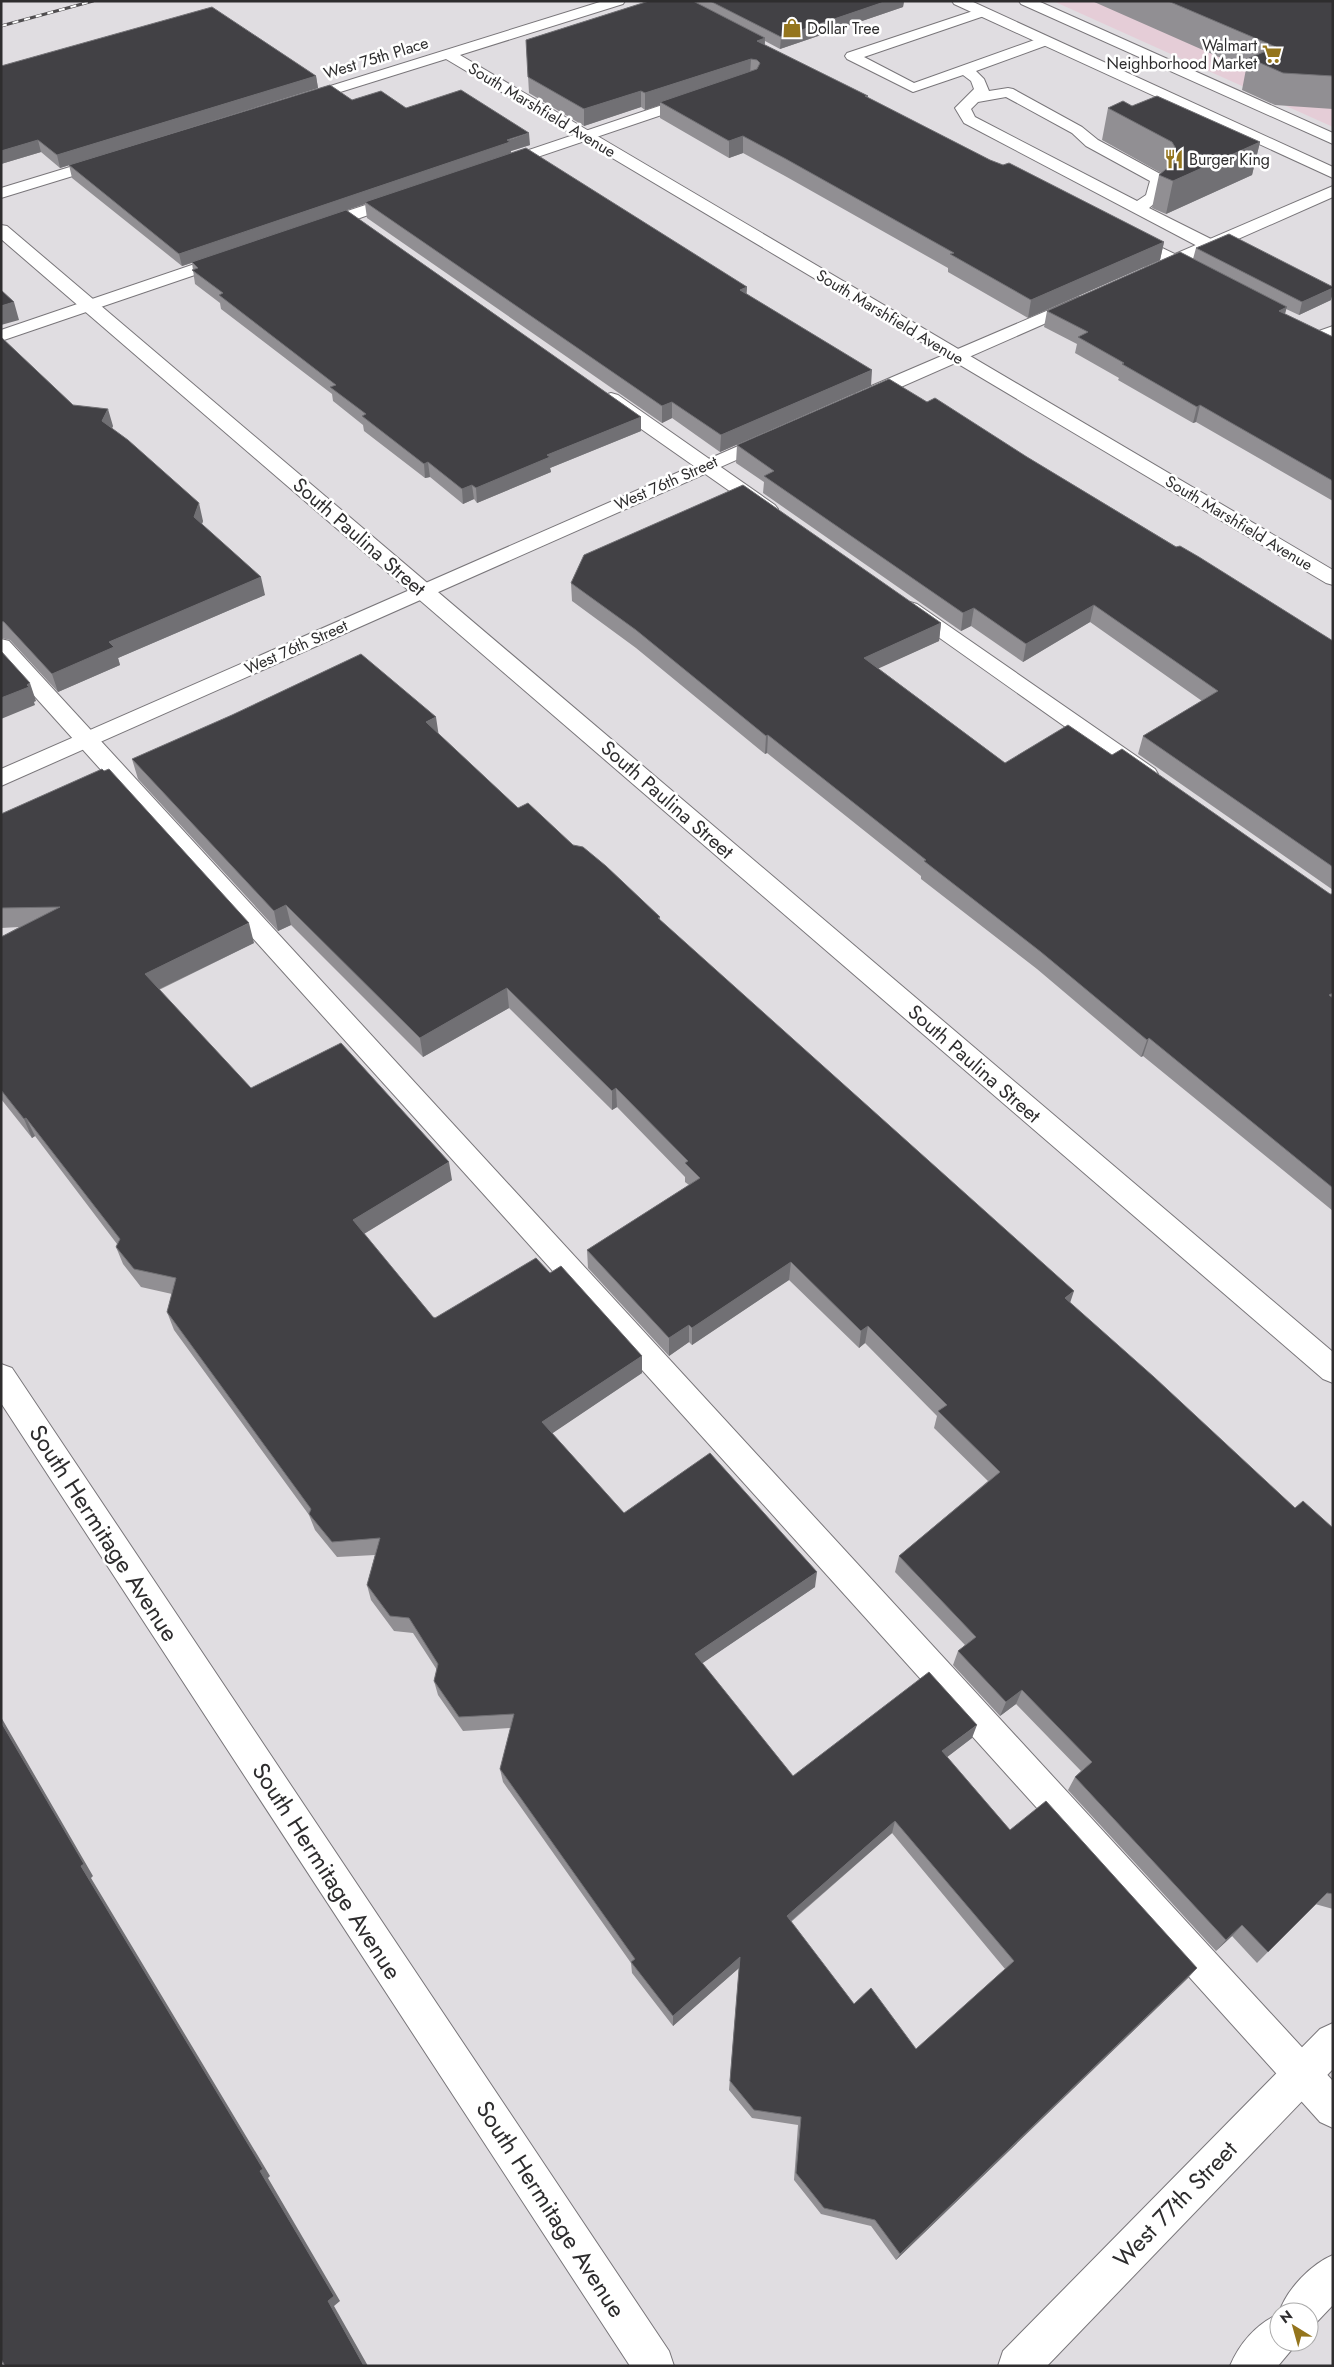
<svg xmlns="http://www.w3.org/2000/svg" width="1334" height="2367" font-family="Jost,sans-serif">
<style>
.commercial{fill:#e5cdd7}
.lines{fill:none;stroke-linecap:round;stroke-linejoin:round}
.service-casing{stroke:#79767a;stroke-width:2}
.minor-casing{stroke:#79767a;stroke-width:2}
.tertiary-casing{stroke:#79767a;stroke-width:2}
.secondary-casing{stroke:#79767a;stroke-width:2}
.service{fill:#fff;fill-rule:evenodd}
.minor{fill:#fff;fill-rule:evenodd}
.tertiary{fill:#fff;fill-rule:evenodd}
.secondary{fill:#fff;fill-rule:evenodd}
.rail-casing{stroke:#4f4d4f;stroke-width:3}
.rail{stroke:#fff;stroke-width:2;stroke-dasharray:6;stroke-linecap:butt}
.wall{fill:#918f93;fill-rule:evenodd}
.shaded-wall{fill:#717074}
.building{fill:#424145;stroke:#717074;fill-rule:evenodd}
.labels{text-anchor:middle;dominant-baseline:central;stroke-width:5;stroke-linejoin:round;paint-order:stroke}
.far-poi-label{font-size:16px;fill:#2e2d2e;stroke:#fff;text-anchor:start}
.far-street-label{font-size:16px;fill:#2e2d2e;stroke:#fff}
.street-label{font-size:20px;fill:#2e2d2e;stroke:#fff}
.near-street-label{font-size:24px;fill:#2e2d2e;stroke:#fff}
</style>
<rect width="100%" height="100%" fill="#e0dde1"/>
<!-- commercial -->
<path class="commercial" d="M 1053,1 L 1333,1 L 1333,127 Z"/>
<g class="lines">
<defs>
<path id="service" d="M 982,8 L 989,12 L 987,15 L 864,57 L 914,83 L 1040,38 L 1050,38 L 1052,41 L 1050,44 L 976,71 L 984,79 L 989,91 L 1008,88 L 1013,89 L 1082,127 L 1098,140 L 1164,176 L 1166,179 L 1162,197 L 1149,208 L 1215,241 L 1217,245 L 1215,249 L 1203,249 L 964,123 L 955,108 L 974,89 L 971,81 L 963,75 L 913,92 L 847,59 L 845,56 L 847,53 ZM 1006,97 L 1072,133 L 1086,146 L 1150,181 L 1146,195 L 1137,201 L 975,117 L 971,109 L 978,102 Z
M 695,94 L 703,99 L 700,102 L 505,168 L 493,168 L 491,165 L 493,162 Z
M 402,193 L 408,195 L 410,198 L 408,201 L 323,231 L 311,231 L 309,227 L 311,223 Z
M 1129,232 L 1208,270 L 1211,274 L 1208,278 L 1196,278 L 1123,241 L 1121,237 L 1123,233 Z
M 227,253 L 233,254 L 235,258 L 233,262 L 1,341 L 1,330 Z
M 1333,326 L 1333,338 L 1322,341 L 1316,340 L 1313,336 L 1316,332 Z
M 611,393 L 618,395 L 775,505 L 778,509 L 775,513 L 768,515 L 761,513 L 604,403 L 602,399 L 604,395 Z
M 910,602 L 917,604 L 1155,769 L 1158,774 L 1155,779 L 1147,782 L 1139,779 L 903,612 L 900,608 L 903,604 Z
M 1,639 L 9,641 L 1333,2081 L 1333,2128 L 1320,2122 L 1,659 Z"/>
<path id="minor" d="M 603,1 L 625,1 L 623,4 L 460,55 L 1333,570 L 1333,585 L 1326,583 L 446,59 L 305,103 L 295,103 L 292,100 L 295,97 Z
M 106,156 L 112,158 L 114,161 L 112,164 L 1,198 L 1,188 Z
M 1,225 L 7,226 L 1333,1352 L 1333,1383 L 1323,1379 L 1,239 Z
M 1,1364 L 12,1368 L 669,2351 L 674,2366 L 630,2366 L 1,1403 Z
M 1333,2023 L 1333,2069 L 1047,2366 L 998,2366 L 1003,2351 L 1320,2029 Z
M 1333,2255 L 1333,2305 L 1313,2326 L 1309,2328 L 1309,2312 L 1279,2313 C 1286,2290 1311,2264 1333,2255 Z
M 1279,2314 L 1279,2342 L 1296,2342 L 1293,2348 L 1278,2366 L 1230,2366 C 1239,2344 1257,2323 1279,2314 Z"/>
<path id="tertiary" d="M 1333,186 L 1333,197 L 1159,274 L 1147,274 L 1144,270 L 1147,266 Z
M 1079,297 L 1085,298 L 1088,302 L 1085,306 L 869,401 L 855,401 L 853,397 L 855,393 Z
M 770,432 L 777,434 L 779,438 L 777,442 L 1,786 L 1,769 Z"/>
<path id="secondary" d="M 952,1 L 971,1 L 1333,167 L 1333,178 L 954,4 Z
M 1019,1 L 1038,1 L 1333,133 L 1333,144 L 1021,4 Z"/>
</defs>
<!-- service casing -->
<use href="#service" class="service-casing"/>
<!-- minor casing -->
<use href="#minor" class="minor-casing"/>
<!-- tertiary casing -->
<use href="#tertiary" class="tertiary-casing"/>
<!-- secondary casing -->
<use href="#secondary" class="secondary-casing"/>
<!-- service -->
<use href="#service" class="service"/>
<!-- minor -->
<use href="#minor" class="minor"/>
<!-- tertiary -->
<use href="#tertiary" class="tertiary"/>
<!-- secondary -->
<use href="#secondary" class="secondary"/>
<defs>
<path id="rail" d="M 1,26 L 93,1"/>
</defs>
<!-- rail casing -->
<use href="#rail" class="rail-casing"/>
<!-- rail -->
<use href="#rail" class="rail"/>
</g>
<!-- wall -->
<path class="wall" d="M 649,1 L 904,1 L 903,7 L 780,49 L 765,41 L 765,45 L 868,96 L 868,98 L 990,160 L 1164,242 L 1160,260 L 1028,318 L 948,272 L 948,268 L 785,176 L 743,153 L 729,158 L 660,118 L 660,105 L 645,110 L 641,107 L 584,126 L 529,93 L 526,40 Z
M 1092,1 L 1333,1 L 1333,109 L 1275,105 L 1242,90 L 1246,69 Z
M 1,66 L 316,76 L 318,88 L 60,168 L 41,152 L 1,164 Z
M 352,100 L 406,108 L 530,145 L 511,151 L 511,153 L 747,287 L 746,293 L 871,386 L 720,452 L 672,418 L 662,423 L 367,218 L 365,204 L 346,210 L 641,417 L 641,431 L 550,468 L 551,472 L 477,503 L 474,499 L 463,504 L 430,477 L 425,478 L 364,431 L 363,425 L 333,401 L 332,394 L 221,309 L 220,303 L 195,284 L 192,263 L 182,266 L 72,178 L 69,165 Z
M 1132,106 L 1260,142 L 1252,175 L 1166,214 L 1152,208 L 1159,175 L 1161,173 L 1102,140 L 1108,108 Z
M 1196,248 L 1331,300 L 1299,315 L 1286,309 L 1285,314 L 1333,337 L 1333,501 L 1196,422 L 1193,423 L 1118,380 L 1119,378 L 1075,353 L 1077,344 L 1044,327 L 1047,311 L 1193,259 Z
M 1,337 L 73,405 L 113,426 L 112,428 L 203,521 L 202,524 L 265,595 L 118,658 L 120,665 L 58,692 L 10,640 L 1,638 Z
M 927,402 L 1027,457 L 1333,641 L 1333,890 L 1138,754 L 1143,736 L 1202,701 L 1090,622 L 1023,662 L 971,626 L 961,631 L 763,493 L 764,482 L 736,463 L 737,445 Z
M 571,583 L 941,623 L 939,641 L 878,668 L 1005,763 L 1112,755 L 1330,894 L 1333,894 L 1333,1211 L 1143,1056 L 1141,1057 L 1037,969 L 921,879 L 921,876 L 767,753 L 765,754 L 636,648 L 572,601 Z
M 438,733 L 518,808 L 573,845 L 660,917 L 660,920 L 1070,1303 L 1295,1508 L 1333,1528 L 1333,1909 L 1315,1904 L 1257,1963 L 1232,1936 L 1216,1951 L 1068,1790 L 1075,1777 L 1081,1771 L 1016,1704 L 1000,1716 L 953,1665 L 958,1651 L 965,1645 L 895,1572 L 899,1556 L 988,1481 L 934,1428 L 937,1416 L 865,1343 L 859,1348 L 789,1280 L 692,1345 L 689,1342 L 669,1356 L 588,1268 L 587,1250 L 689,1185 L 685,1182 L 685,1177 L 617,1107 L 612,1110 L 509,1008 L 423,1057 L 291,925 L 278,931 L 138,779 L 132,759 Z
M 1,814 L 254,943 L 159,990 L 251,1088 L 452,1180 L 364,1234 L 433,1317 L 435,1318 L 550,1273 L 642,1356 L 642,1373 L 552,1433 L 624,1513 L 815,1587 L 702,1663 L 793,1776 L 972,1738 L 947,1757 L 1010,1830 L 1188,1978 L 896,2260 L 871,2226 L 821,2214 L 794,2180 L 798,2125 L 752,2118 L 729,2090 L 739,1968 L 673,2026 L 632,1973 L 631,1963 L 503,1782 L 500,1769 L 511,1728 L 463,1731 L 438,1695 L 434,1681 L 437,1670 L 413,1633 L 394,1631 L 371,1600 L 367,1585 L 375,1555 L 337,1557 L 315,1530 L 309,1515 L 174,1330 L 167,1312 L 172,1294 L 141,1287 L 123,1264 L 116,1247 L 117,1244 L 35,1136 L 32,1138 L 1,1099 L 1,937 L 19,927 L 1,928 ZM 892,1833 L 1005,1969 L 916,2049 L 854,2004 L 791,1922 Z"/>
<!-- shaded-wall -->
<path class="shaded-wall" d="M 887,1 L 904,1 L 903,7 L 780,49 L 781,37 Z
M 765,38 L 764,54 L 757,41 Z
M 751,59 L 750,75 L 660,102 L 660,105 L 645,110 L 645,93 Z
M 316,76 L 318,88 L 60,168 L 57,155 Z
M 641,91 L 641,107 L 584,126 L 584,109 Z
M 529,133 L 530,145 L 511,151 L 511,154 L 365,202 L 365,204 L 182,266 L 179,254 Z
M 743,136 L 743,153 L 729,158 L 729,141 Z
M 38,140 L 41,152 L 1,164 L 1,151 Z
M 1260,142 L 1252,175 L 1166,214 L 1173,181 Z
M 1164,242 L 1160,260 L 1028,318 L 1031,300 Z
M 747,287 L 746,303 L 740,290 Z
M 1333,288 L 1333,293 L 1331,300 L 1299,315 L 1302,302 Z
M 14,302 L 19,320 L 1,325 L 1,306 Z
M 1287,307 L 1282,323 L 1279,311 Z
M 872,370 L 871,386 L 720,452 L 721,435 Z
M 672,402 L 672,418 L 662,423 L 662,406 Z
M 1200,405 L 1196,422 L 1193,423 L 1197,407 Z
M 108,409 L 113,426 L 107,439 L 102,421 Z
M 641,417 L 641,431 L 550,468 L 551,472 L 477,503 L 476,488 L 547,455 Z
M 428,462 L 430,477 L 425,478 L 424,464 Z
M 472,485 L 474,499 L 463,504 L 462,489 Z
M 199,503 L 203,521 L 198,535 L 194,517 Z
M 261,577 L 265,595 L 118,658 L 120,665 L 58,692 L 52,674 L 109,642 Z
M 1094,605 L 1090,622 L 1023,662 L 1026,644 Z
M 974,608 L 971,626 L 961,631 L 963,613 Z
M 941,623 L 939,641 L 862,676 L 864,658 Z
M 30,683 L 36,701 L 34,702 L 35,705 L 1,719 L 1,698 Z
M 436,717 L 439,737 L 426,722 Z
M 768,735 L 767,753 L 765,754 L 766,736 Z
M 286,905 L 291,925 L 278,931 L 274,911 Z
M 249,923 L 254,943 L 151,993 L 145,974 Z
M 507,988 L 509,1008 L 423,1057 L 420,1038 Z
M 1149,1038 L 1143,1056 L 1141,1057 L 1147,1040 Z
M 616,1088 L 617,1107 L 612,1110 L 612,1091 Z
M 26,1118 L 35,1136 L 32,1138 L 24,1119 Z
M 449,1162 L 452,1180 L 357,1238 L 353,1220 Z
M 791,1262 L 789,1280 L 692,1345 L 692,1328 Z
M 1074,1291 L 1068,1309 L 1065,1298 Z
M 689,1325 L 689,1342 L 669,1356 L 669,1338 Z
M 868,1326 L 865,1343 L 859,1348 L 861,1331 Z
M 642,1356 L 642,1373 L 544,1439 L 542,1422 Z
M 817,1572 L 815,1587 L 694,1669 L 695,1654 Z
M 1022,1690 L 1016,1704 L 1000,1716 L 1006,1702 Z
M 1,1717 L 93,1876 L 91,1878 L 270,2176 L 268,2178 L 340,2301 L 334,2306 L 368,2366 L 364,2366 L 81,1866 L 1,1722 Z
M 977,1725 L 972,1738 L 938,1764 L 942,1751 Z
M 895,1821 L 892,1833 L 784,1927 L 787,1916 Z
M 1242,1925 L 1232,1936 L 1216,1951 L 1226,1940 Z
M 740,1957 L 739,1968 L 673,2026 L 673,2016 Z
M 1197,1968 L 1188,1978 L 896,2260 L 900,2254 Z"/>
<!-- building -->
<path class="building" d="M 649,1 L 693,1 L 765,38 L 757,41 L 868,96 L 865,96 L 990,160 L 1003,165 L 1009,163 L 1164,242 L 1031,300 L 950,254 L 954,253 L 786,159 L 743,136 L 729,141 L 660,102 L 757,69 L 760,63 L 757,60 L 751,59 L 645,93 L 641,91 L 584,109 L 528,77 L 526,40 Z
M 710,1 L 887,1 L 781,37 Z
M 1168,1 L 1333,1 L 1333,76 L 1283,73 L 1249,58 L 1276,47 Z
M 212,7 L 316,76 L 57,155 L 38,140 L 1,151 L 1,66 Z
M 330,85 L 352,100 L 381,91 L 406,108 L 461,90 L 529,133 L 507,140 L 510,142 L 179,254 L 69,165 Z
M 1157,96 L 1260,142 L 1173,181 L 1159,175 L 1171,165 L 1175,147 L 1172,142 L 1108,108 L 1123,101 L 1132,106 Z
M 526,148 L 747,287 L 740,290 L 872,370 L 721,435 L 672,402 L 662,406 L 365,202 Z
M 346,210 L 641,417 L 547,455 L 550,457 L 476,488 L 472,485 L 462,489 L 428,462 L 424,464 L 362,416 L 366,414 L 330,387 L 336,385 L 219,295 L 223,293 L 192,270 L 198,268 L 192,262 Z
M 1229,234 L 1333,287 L 1333,288 L 1302,302 L 1196,248 Z
M 1180,252 L 1287,307 L 1279,311 L 1333,337 L 1333,481 L 1200,405 L 1197,407 L 1122,364 L 1124,363 L 1078,337 L 1088,332 L 1047,311 Z
M 1,290 L 14,302 L 1,306 Z
M 1,337 L 73,405 L 108,409 L 102,421 L 128,440 L 199,503 L 194,517 L 261,577 L 109,642 L 114,647 L 52,674 L 4,622 L 1,621 Z
M 889,379 L 927,402 L 935,398 L 1027,457 L 1176,547 L 1180,546 L 1199,557 L 1333,641 L 1333,867 L 1143,736 L 1218,691 L 1094,605 L 1026,644 L 974,608 L 963,613 L 764,476 L 774,471 L 737,445 Z
M 743,485 L 941,623 L 864,658 L 1005,763 L 1068,725 L 1112,755 L 1122,749 L 1330,894 L 1333,894 L 1333,993 L 1329,995 L 1333,998 L 1333,1188 L 1149,1038 L 1147,1040 L 1041,952 L 924,861 L 926,860 L 768,735 L 766,736 L 636,630 L 571,583 L 584,555 Z
M 1,651 L 30,683 L 27,685 L 29,687 L 1,698 Z
M 361,654 L 436,717 L 426,722 L 518,808 L 528,803 L 573,845 L 583,847 L 606,866 L 660,917 L 658,918 L 1074,1291 L 1065,1298 L 1154,1377 L 1295,1508 L 1303,1501 L 1333,1528 L 1333,1894 L 1327,1893 L 1268,1952 L 1242,1925 L 1226,1940 L 1075,1777 L 1092,1762 L 1022,1690 L 1006,1702 L 958,1651 L 976,1637 L 899,1556 L 1000,1472 L 938,1411 L 947,1405 L 868,1326 L 861,1331 L 791,1262 L 692,1328 L 689,1325 L 669,1338 L 587,1250 L 700,1178 L 685,1163 L 688,1161 L 616,1088 L 612,1091 L 507,988 L 420,1038 L 286,905 L 274,911 L 132,759 L 232,715 Z
M 102,769 L 104,771 L 109,769 L 249,923 L 145,974 L 251,1088 L 341,1043 L 449,1162 L 353,1220 L 433,1317 L 435,1318 L 536,1258 L 550,1273 L 561,1266 L 642,1356 L 542,1422 L 624,1513 L 710,1453 L 817,1572 L 695,1654 L 793,1776 L 929,1672 L 977,1725 L 942,1751 L 1010,1830 L 1046,1801 L 1197,1968 L 900,2254 L 875,2220 L 824,2208 L 796,2173 L 801,2117 L 754,2110 L 730,2081 L 740,1957 L 673,2016 L 631,1962 L 635,1959 L 500,1769 L 514,1714 L 459,1717 L 434,1681 L 438,1664 L 409,1618 L 390,1616 L 367,1585 L 380,1538 L 332,1542 L 309,1514 L 311,1509 L 167,1312 L 176,1278 L 134,1269 L 116,1247 L 120,1239 L 26,1118 L 24,1119 L 1,1090 L 1,937 L 60,907 L 1,908 L 1,814 ZM 895,1821 L 1014,1961 L 916,2049 L 871,1988 L 854,2004 L 787,1916 Z
M 1,1722 L 84,1864 L 81,1866 L 263,2169 L 260,2171 L 334,2296 L 328,2301 L 364,2366 L 5,2366 L 1,2359 Z"/>
<!-- icons -->
<defs>
<symbol id="shop-bare" viewBox="-9 -9 18 18"><path d="M-5-2.5h2.3a2.7 3.5 0 0 1 5.4 0H5L5.5 6h-11ZM-1.5-2.5h3a1.5 2.3 0 0 0-3 0Z" fill="#94751d" stroke="#fff" stroke-width="2.5" paint-order="stroke"/></symbol>
<symbol id="supermarket-bare" viewBox="-9 -9 18 18"><path d="M-6-5.5h2.5l.6 2H6L4.5 2H-2.5L-4.4-4H-6ZM-1.5 3.2a1.3 1.3 0 1 0 .1 0ZM3 3.2a1.3 1.3 0 1 0 .1 0Z" fill="#94751d" stroke="#fff" stroke-width="2.5" paint-order="stroke"/></symbol>
<symbol id="restaurant-bare" viewBox="-9 -9 18 18"><path d="M-5-6h1v4h1v-4h1v4h1v-4h1v5L-1.5 .5V6h-2V.5L-5-1ZM5-6V6H3V1.5H1.5Q1.5-4 5-6Z" fill="#94751d" stroke="#fff" stroke-width="2.5" paint-order="stroke"/></symbol>
</defs>
<g fill-rule="evenodd">
<use href="#shop-bare" x="778" y="14" width="28" height="28"/>
<use href="#supermarket-bare" x="1258" y="40" width="28" height="28"/>
<use href="#restaurant-bare" x="1160" y="145" width="28" height="28"/>
</g>
<g class="labels">
<!-- far-poi labels -->
<g class="far-poi-label">
<text x="807" y="28">Dollar Tree</text>
<text x="1257" y="45" text-anchor="end">Walmart<tspan x="1257" dy="18">Neighborhood Market</tspan></text>
<text x="1189" y="159">Burger King</text>
</g>
<!-- far-street labels -->
<g class="far-street-label">
<text transform="translate(376 58) rotate(-17)">West 75th Place</text>
<text transform="translate(542 110) rotate(31)">South Marshfield Avenue</text>
<text transform="translate(890 317) rotate(31)">South Marshfield Avenue</text>
<text transform="translate(666 483) rotate(-24)">West 76th Street</text>
<text transform="translate(1239 523) rotate(31)">South Marshfield Avenue</text>
<text transform="translate(296 647) rotate(-24)">West 76th Street</text>
</g>
<!-- street labels -->
<g class="street-label">
<text transform="translate(359 537) rotate(41)">South Paulina Street</text>
<text transform="translate(667 800) rotate(41)">South Paulina Street</text>
<text transform="translate(974 1064) rotate(41)">South Paulina Street</text>
</g>
<!-- near-street labels -->
<g class="near-street-label">
<text transform="translate(104 1533) rotate(57)">South Hermitage Avenue</text>
<text transform="translate(327 1871) rotate(57)">South Hermitage Avenue</text>
<text transform="translate(1175 2204) rotate(-46)">West 77th Street</text>
<text transform="translate(551 2209) rotate(57)">South Hermitage Avenue</text>
</g>
</g>
<!-- border -->
<rect width="1334" height="2367" fill="none" stroke="#2e2d2e" stroke-width="5"/>
<!-- north arrow -->
<g transform="translate(1294 2327) rotate(323)"><circle r="24" fill="#ffffff" stroke="#ababab"/>
<path d="M0-4L9 19L0 12L-9 19Z" fill="#94751d"/>
<text y="-8" font-size="14" font-weight="bold" text-anchor="middle" fill="#2e2d2e">N</text>
</g>
</svg>
